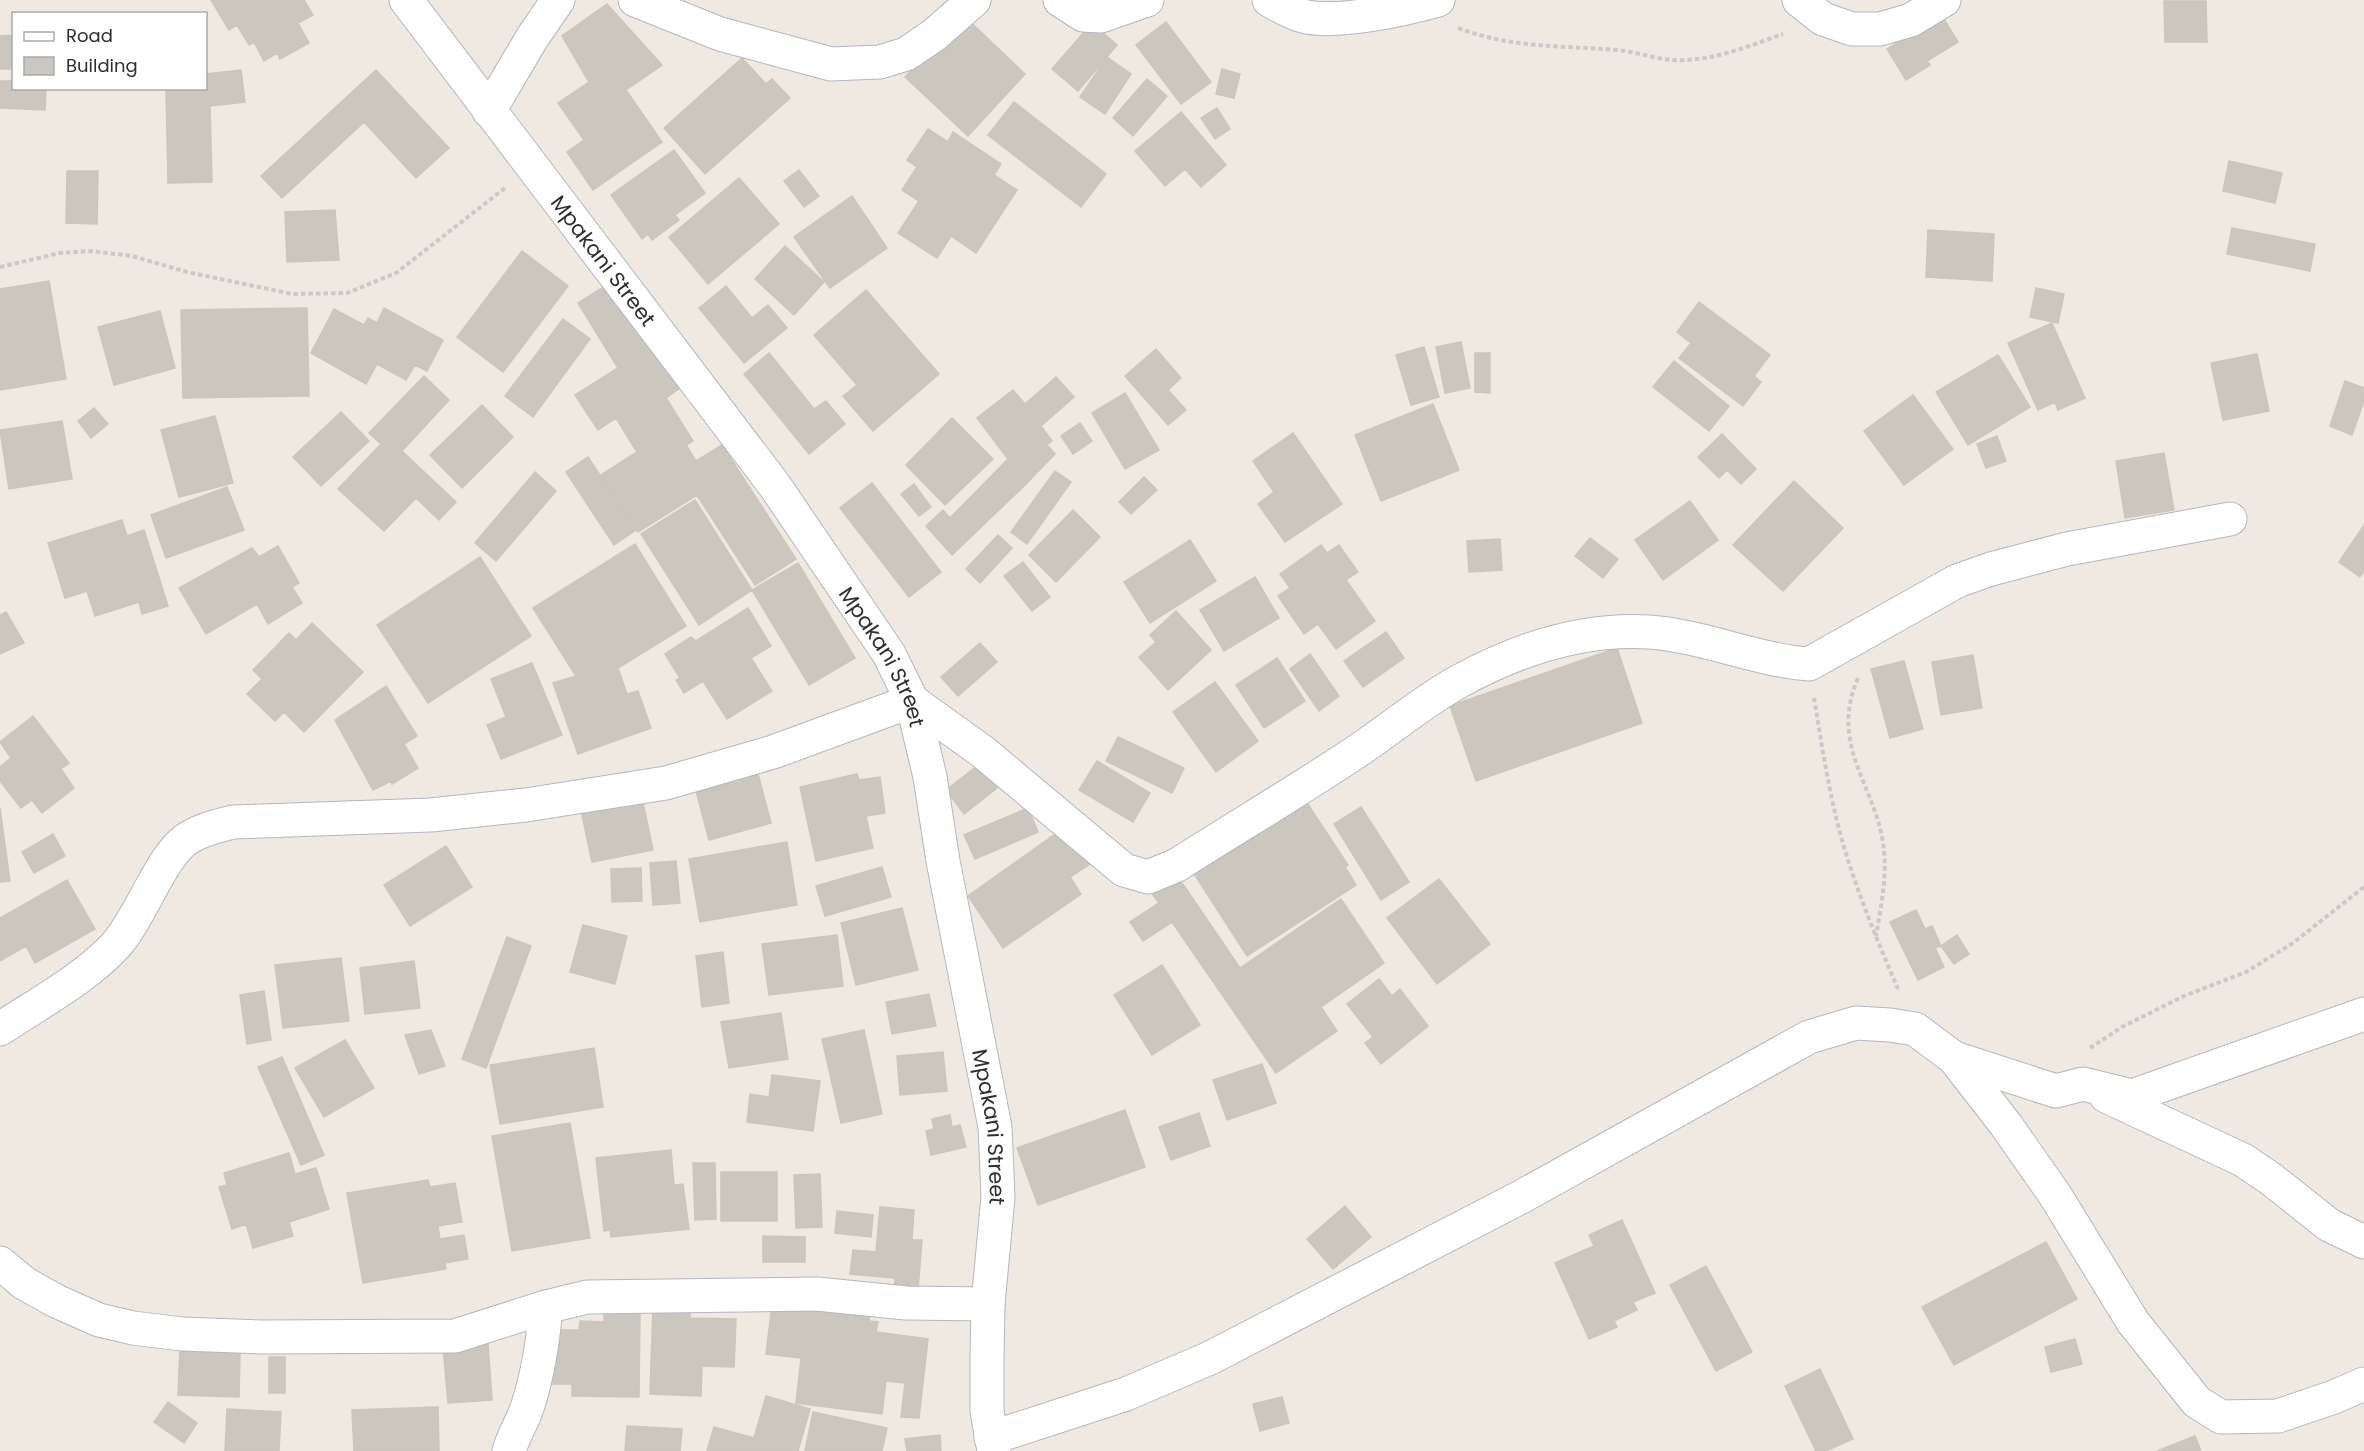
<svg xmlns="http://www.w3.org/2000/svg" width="2364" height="1451" font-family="Poppins,sans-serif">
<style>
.building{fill:#cbc7bf;stroke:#cbc5ba;stroke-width:1.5}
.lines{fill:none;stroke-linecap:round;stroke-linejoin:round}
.minor-casing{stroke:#b4b7c1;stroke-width:35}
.path{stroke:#c9c9c9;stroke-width:4;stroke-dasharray:4.5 3;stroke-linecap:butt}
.minor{stroke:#fff;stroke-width:33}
.labels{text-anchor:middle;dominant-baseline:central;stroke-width:4.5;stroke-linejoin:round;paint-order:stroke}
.street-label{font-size:21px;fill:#2e2e2e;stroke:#fff}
</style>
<rect width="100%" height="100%" fill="#efe9e1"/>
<!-- building -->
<path class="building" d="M 211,0 L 304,0 L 313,15 L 298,23 L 309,43 L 280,59 L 277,53 L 264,61 L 254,42 L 249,45 L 237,25 L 229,30 Z
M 2164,1 L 2206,1 L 2207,42 L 2165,42 Z
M 607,4 L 662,65 L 626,90 L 662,142 L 593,190 L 567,152 L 584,140 L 558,103 L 589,82 L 562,36 Z
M 963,15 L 1025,74 L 968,136 L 905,77 Z
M 1942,16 L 1958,42 L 1927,61 L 1930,65 L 1906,80 L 1887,49 Z
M 1166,22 L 1211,82 L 1181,104 L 1136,45 Z
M 1092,23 L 1117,45 L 1078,91 L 1052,69 Z
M 14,35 L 14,69 L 0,69 L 0,36 Z
M 1107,57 L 1131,74 L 1105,114 L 1080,97 Z
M 742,58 L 766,84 L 772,79 L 790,98 L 705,174 L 664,128 Z
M 1222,69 L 1240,74 L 1234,98 L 1216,94 Z
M 241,70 L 245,102 L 210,106 L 212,182 L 168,183 L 166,88 L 206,88 L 206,74 Z
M 376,70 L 449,148 L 416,178 L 364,122 L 282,198 L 261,176 Z
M 1147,79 L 1167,96 L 1133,136 L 1113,118 Z
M 0,81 L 14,81 L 14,88 L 46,88 L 45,110 L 0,108 Z
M 1014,102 L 1106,174 L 1081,207 L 988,135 Z
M 1217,108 L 1230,129 L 1215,139 L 1201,118 Z
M 1181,112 L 1226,165 L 1201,187 L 1185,169 L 1165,186 L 1135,151 Z
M 928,129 L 948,142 L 953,132 L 1001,164 L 994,175 L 1017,190 L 976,253 L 951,236 L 937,258 L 898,233 L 919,201 L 902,190 L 917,167 L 907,160 Z
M 674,150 L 705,193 L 675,215 L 679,220 L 652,240 L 648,234 L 642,239 L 611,195 Z
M 2229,161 L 2282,173 L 2275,203 L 2223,191 Z
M 799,170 L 819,196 L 804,207 L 784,181 Z
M 67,171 L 98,171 L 97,224 L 66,223 Z
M 739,178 L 779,224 L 708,284 L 669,237 Z
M 852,196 L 887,248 L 830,288 L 794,237 Z
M 335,210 L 339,260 L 287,262 L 285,212 Z
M 2232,228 L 2315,244 L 2310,271 L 2227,254 Z
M 1928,230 L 1994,234 L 1992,281 L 1926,277 Z
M 785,246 L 824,282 L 794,315 L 755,279 Z
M 522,251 L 568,286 L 503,372 L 457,337 Z
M 49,281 L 66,379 L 0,390 L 0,289 Z
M 613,281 L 680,388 L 666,398 L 693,441 L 686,445 L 696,461 L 722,445 L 796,559 L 755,585 L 697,495 L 638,532 L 601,475 L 637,452 L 616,418 L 598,430 L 575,395 L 618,368 L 578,303 Z
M 726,286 L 752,318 L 768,305 L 787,328 L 744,363 L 699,308 Z
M 2036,288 L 2064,294 L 2058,323 L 2030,317 Z
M 866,290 L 939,374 L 873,431 L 843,396 L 857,385 L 814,335 Z
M 1699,302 L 1770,355 L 1754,376 L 1761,382 L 1743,406 L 1679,358 L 1691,343 L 1677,332 Z
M 307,308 L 309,396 L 183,398 L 181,310 Z
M 384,308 L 443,340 L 427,371 L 415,365 L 406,380 L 377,364 L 366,384 L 311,353 L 334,309 L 364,325 L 368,318 L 377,323 Z
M 160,311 L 175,368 L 114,385 L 98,327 Z
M 563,319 L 590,339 L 533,417 L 505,396 Z
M 2052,323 L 2085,398 L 2058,410 L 2055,402 L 2038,410 L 2008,343 Z
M 1461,342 L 1470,388 L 1445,393 L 1436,347 Z
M 1424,347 L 1439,397 L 1411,405 L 1396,355 Z
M 1156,349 L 1181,378 L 1168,390 L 1186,410 L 1168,425 L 1125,376 Z
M 769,353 L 814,409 L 826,401 L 845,424 L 809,454 L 744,374 Z
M 1475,353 L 1490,353 L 1490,393 L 1475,392 Z
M 2257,354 L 2269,411 L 2223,420 L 2211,363 Z
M 1998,355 L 2030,407 L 1968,445 L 1936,392 Z
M 1674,361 L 1729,406 L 1709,431 L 1653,387 Z
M 424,376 L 449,400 L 402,451 L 456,502 L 439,520 L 416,498 L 384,531 L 338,489 L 381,444 L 369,433 Z
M 1056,377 L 1074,397 L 1041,426 L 1052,441 L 1047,445 L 1055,454 L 1025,485 L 952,555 L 926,526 L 943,510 L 950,518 L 1008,459 L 977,418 L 1013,390 L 1025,404 Z
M 2345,381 L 2364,388 L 2364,401 L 2352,435 L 2330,426 Z
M 1125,393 L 1159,450 L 1125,469 L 1092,413 Z
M 1913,395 L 1953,449 L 1904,485 L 1864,431 Z
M 1433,404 L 1459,470 L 1381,501 L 1355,435 Z
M 482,405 L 513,437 L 462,488 L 430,455 Z
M 94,408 L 108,424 L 91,438 L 78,421 Z
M 341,412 L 369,441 L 321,486 L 293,457 Z
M 215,416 L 233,483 L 179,497 L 161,430 Z
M 952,418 L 993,459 L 945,505 L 906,465 Z
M 62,421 L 72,479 L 9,489 L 0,430 Z
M 1080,423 L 1092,441 L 1073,454 L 1061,436 Z
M 1293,433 L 1342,504 L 1285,542 L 1258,504 L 1274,492 L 1253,461 Z
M 1722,434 L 1756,469 L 1741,484 L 1727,470 L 1719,478 L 1698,457 Z
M 1997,436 L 2006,461 L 1986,468 L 1977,444 Z
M 2164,453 L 2174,510 L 2125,518 L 2116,461 Z
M 588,457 L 636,530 L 614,545 L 566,472 Z
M 1055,471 L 1071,482 L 1027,544 L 1011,532 Z
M 535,472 L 556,491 L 496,561 L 475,543 Z
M 1144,477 L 1157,490 L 1131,514 L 1119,502 Z
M 1794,481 L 1843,528 L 1783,591 L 1733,545 Z
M 872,483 L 941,572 L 909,597 L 840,508 Z
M 914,484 L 931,507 L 919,516 L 901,494 Z
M 227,487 L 244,530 L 166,558 L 151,515 Z
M 695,500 L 752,590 L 699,625 L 641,534 Z
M 1690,501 L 1718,540 L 1663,580 L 1635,540 Z
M 1073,510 L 1100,537 L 1056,582 L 1029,555 Z
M 122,520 L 127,536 L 144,530 L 168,606 L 142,614 L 139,602 L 95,616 L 87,591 L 65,598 L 48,543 Z
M 2364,525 L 2364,571 L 2360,577 L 2339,562 Z
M 998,535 L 1012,548 L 980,583 L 966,569 Z
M 1590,538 L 1618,559 L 1603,578 L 1575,556 Z
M 1500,539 L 1502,570 L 1469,572 L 1467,541 Z
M 1190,540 L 1216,581 L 1150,623 L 1124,582 Z
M 635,544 L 686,626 L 618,668 L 627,694 L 638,691 L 651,728 L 578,754 L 553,683 L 576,676 L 533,608 Z
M 1321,545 L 1327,553 L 1339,545 L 1358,572 L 1346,580 L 1375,621 L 1336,649 L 1318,624 L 1304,634 L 1278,596 L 1290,588 L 1280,574 Z
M 278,546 L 299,583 L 292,587 L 302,603 L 268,624 L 257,604 L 206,634 L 179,588 L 252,548 L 259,557 Z
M 480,557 L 531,636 L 428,703 L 377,625 Z
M 1023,562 L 1050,597 L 1032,611 L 1004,576 Z
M 798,563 L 855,658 L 809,685 L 752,590 Z
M 1255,577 L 1279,618 L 1224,651 L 1200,610 Z
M 748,608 L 771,646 L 751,658 L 772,691 L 727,719 L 703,681 L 684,693 L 676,680 L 680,678 L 665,654 L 691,637 L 696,641 Z
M 1176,611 L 1211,650 L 1168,690 L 1139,657 L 1156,642 L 1150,635 Z
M 6,612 L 24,643 L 0,654 L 0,615 Z
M 312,623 L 363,672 L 304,732 L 284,712 L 275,721 L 247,694 L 262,679 L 253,670 L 289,633 L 296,640 Z
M 1386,632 L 1404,658 L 1363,687 L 1344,661 Z
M 980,643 L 997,662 L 958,696 L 941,677 Z
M 1617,648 L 1642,723 L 1476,781 L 1450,706 Z
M 1310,654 L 1339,696 L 1319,711 L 1290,669 Z
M 1973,655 L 1982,708 L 1941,715 L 1932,662 Z
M 1277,658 L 1305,701 L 1264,728 L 1236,685 Z
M 1904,661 L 1923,729 L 1890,738 L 1871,669 Z
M 532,663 L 562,735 L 501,759 L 487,725 L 506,717 L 491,679 Z
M 1215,682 L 1258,741 L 1216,772 L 1173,712 Z
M 386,686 L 417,736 L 404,744 L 418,768 L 392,784 L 391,781 L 373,790 L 335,720 Z
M 33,716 L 69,763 L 61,769 L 74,788 L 42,813 L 32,800 L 21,808 L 0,781 L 0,767 L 11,758 L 0,742 Z
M 1118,737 L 1184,768 L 1172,793 L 1106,761 Z
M 984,761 L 1002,784 L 964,814 L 946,790 Z
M 1097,761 L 1150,793 L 1133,822 L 1079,790 Z
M 758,774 L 771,823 L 709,840 L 696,791 Z
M 857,774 L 859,780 L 880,777 L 885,813 L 866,816 L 873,848 L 816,861 L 800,787 Z
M 1303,797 L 1348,865 L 1345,867 L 1356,885 L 1247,956 L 1191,869 Z
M 642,798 L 653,850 L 592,862 L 581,810 Z
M 1361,807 L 1409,882 L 1381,900 L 1334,824 Z
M 0,808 L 10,881 L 0,882 Z
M 1028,808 L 1038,832 L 975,859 L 964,835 Z
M 1068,825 L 1093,862 L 1070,877 L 1081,894 L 1003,948 L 968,896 Z
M 53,834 L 65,856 L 34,873 L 22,852 Z
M 787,842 L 797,905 L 700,922 L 689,859 Z
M 446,846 L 472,887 L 410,926 L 384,885 Z
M 676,861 L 680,903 L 653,905 L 650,863 Z
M 882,867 L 891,897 L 825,916 L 816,886 Z
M 641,868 L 642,901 L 612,902 L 611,869 Z
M 1176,874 L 1240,968 L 1341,899 L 1384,963 L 1321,1007 L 1337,1031 L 1276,1073 L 1172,922 L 1143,941 L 1130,922 L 1159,903 L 1150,891 Z
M 1439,879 L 1490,944 L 1437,984 L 1387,918 Z
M 67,880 L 95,929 L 35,963 L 26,946 L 0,961 L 0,918 Z
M 902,908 L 918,970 L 856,985 L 841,923 Z
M 1916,910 L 1925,929 L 1932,926 L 1941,946 L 1935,948 L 1944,967 L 1918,980 L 1890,922 Z
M 583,925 L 627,936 L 615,984 L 570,972 Z
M 837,935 L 843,986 L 769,995 L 762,944 Z
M 1957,935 L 1969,954 L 1954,964 L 1941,946 Z
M 507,937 L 531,946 L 486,1068 L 462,1059 Z
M 723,952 L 729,1003 L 702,1007 L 696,956 Z
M 341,958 L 349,1021 L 283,1028 L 275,965 Z
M 414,961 L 420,1008 L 365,1014 L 360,968 Z
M 1162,965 L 1200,1025 L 1152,1055 L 1114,995 Z
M 1379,979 L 1392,996 L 1400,989 L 1428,1026 L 1381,1064 L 1365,1043 L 1373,1037 L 1347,1004 Z
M 264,991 L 271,1040 L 247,1044 L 240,995 Z
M 929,994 L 936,1026 L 892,1034 L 886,1002 Z
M 781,1013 L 788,1059 L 729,1068 L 721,1022 Z
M 431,1030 L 445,1066 L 419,1074 L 405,1035 Z
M 864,1030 L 882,1114 L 841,1123 L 822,1039 Z
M 345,1040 L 374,1088 L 324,1117 L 295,1068 Z
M 594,1048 L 603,1107 L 500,1124 L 490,1065 Z
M 943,1052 L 947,1091 L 900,1095 L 897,1056 Z
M 282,1057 L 324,1155 L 301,1165 L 258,1067 Z
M 1262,1064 L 1276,1103 L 1227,1120 L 1213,1080 Z
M 772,1075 L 820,1081 L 813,1131 L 747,1122 L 750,1094 L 769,1097 Z
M 1125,1110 L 1145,1167 L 1038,1205 L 1017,1148 Z
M 1199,1113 L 1210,1146 L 1171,1160 L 1159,1127 Z
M 950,1115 L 952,1127 L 960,1125 L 966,1147 L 931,1155 L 926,1131 L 934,1129 L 932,1119 Z
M 570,1123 L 590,1238 L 512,1251 L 492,1136 Z
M 671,1150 L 674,1185 L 683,1184 L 689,1229 L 611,1237 L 610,1230 L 604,1231 L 596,1158 Z
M 289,1153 L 295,1174 L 316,1168 L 329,1209 L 289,1222 L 293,1236 L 253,1248 L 246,1224 L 232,1229 L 219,1187 L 227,1185 L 224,1173 Z
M 693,1163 L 715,1163 L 716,1219 L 695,1220 Z
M 721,1172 L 777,1172 L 777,1221 L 721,1221 Z
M 820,1174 L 822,1227 L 796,1228 L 794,1175 Z
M 428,1180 L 430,1187 L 455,1183 L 462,1222 L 438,1226 L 440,1239 L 464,1235 L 468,1259 L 445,1263 L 446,1269 L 363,1283 L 347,1193 Z
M 1345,1206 L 1371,1237 L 1333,1269 L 1307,1239 Z
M 880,1207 L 914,1210 L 912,1240 L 922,1240 L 918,1290 L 894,1288 L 895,1278 L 850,1274 L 853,1250 L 876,1252 Z
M 837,1211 L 873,1215 L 871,1237 L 835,1233 Z
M 1622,1220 L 1655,1293 L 1633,1302 L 1637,1310 L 1614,1321 L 1617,1327 L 1589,1339 L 1555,1263 L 1594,1246 L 1589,1235 Z
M 763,1236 L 805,1237 L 805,1262 L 763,1262 Z
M 2046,1242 L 2077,1299 L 1954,1365 L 1922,1307 Z
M 1706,1266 L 1752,1352 L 1716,1371 L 1670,1285 Z
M 834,1299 L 871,1304 L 869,1321 L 878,1322 L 876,1332 L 928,1339 L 919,1418 L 901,1417 L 905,1383 L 886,1381 L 882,1414 L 796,1403 L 801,1358 L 766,1354 L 772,1305 L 833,1313 Z
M 653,1307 L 690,1309 L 690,1318 L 736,1319 L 734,1367 L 702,1366 L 701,1396 L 650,1394 Z
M 604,1310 L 640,1311 L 639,1397 L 572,1396 L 572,1384 L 553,1384 L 554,1330 L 579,1330 L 580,1321 L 604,1322 Z
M 2075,1339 L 2082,1364 L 2051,1372 L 2045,1347 Z
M 488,1344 L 492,1400 L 448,1403 L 443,1347 Z
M 180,1348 L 240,1350 L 239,1397 L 178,1395 Z
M 269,1357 L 285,1357 L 285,1393 L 269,1393 Z
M 1820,1369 L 1853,1439 L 1826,1451 L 1816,1451 L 1785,1386 Z
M 766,1396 L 810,1409 L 798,1451 L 707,1451 L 714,1427 L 754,1438 Z
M 1282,1397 L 1289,1423 L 1260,1431 L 1253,1404 Z
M 168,1402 L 197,1423 L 184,1443 L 154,1422 Z
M 438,1407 L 439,1451 L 354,1451 L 352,1410 Z
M 227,1409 L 281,1412 L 279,1451 L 225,1451 Z
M 813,1412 L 887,1428 L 882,1451 L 805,1451 Z
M 627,1426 L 682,1429 L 680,1451 L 625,1451 Z
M 940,1435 L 941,1451 L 907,1451 L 905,1439 Z
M 2195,1436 L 2201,1451 L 2157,1451 Z"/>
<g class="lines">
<defs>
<g id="minor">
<path id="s1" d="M 406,0 L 775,486 L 889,654 L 912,701 L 930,777 L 943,861 L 995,1127 L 998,1197 L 988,1304 L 987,1360 L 987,1411 L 994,1451"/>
<path d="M 635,0 L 720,34 L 831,64 L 880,62 L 906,54 L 934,35 L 974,0"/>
<path d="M 1060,0 L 1083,15 L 1101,16 L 1147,0"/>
<path d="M 1269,0 C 1279,6 1291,13 1303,16 C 1336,25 1405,9 1438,0"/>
<path d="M 1799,0 L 1823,19 L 1852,29 L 1880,29 L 1911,20 L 1944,0"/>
<path d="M 489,111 L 532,38 L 558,0"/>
<path d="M 912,701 L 983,752 L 1124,870 L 1148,877 L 1177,865 C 1235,828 1296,792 1353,754 C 1388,731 1422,702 1458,682 C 1516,650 1582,628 1649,632 C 1704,636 1755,660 1809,664 L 1957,581 L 1991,569 L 2067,549 L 2230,519"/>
<path d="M 0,1029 C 39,1003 83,980 115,946 C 141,918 162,852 190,837 C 203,829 218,826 233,822 L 431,815 L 526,805 L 666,783 L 773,752 L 912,701"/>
<path d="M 1954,1058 L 2056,1091 L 2083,1084 L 2132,1096 L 2364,1014"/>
<path d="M 2106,1096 L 2243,1160 L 2271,1179 L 2329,1225 L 2364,1242"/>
<path d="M 0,1263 L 24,1283 L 56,1301 L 99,1320 L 133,1328 L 182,1334 L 262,1337 L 455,1336 L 546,1307 L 587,1297 L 817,1294 L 906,1303 L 988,1304"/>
<path d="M 991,1438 L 1126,1394 L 1210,1358 L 1521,1197 L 1809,1037 L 1856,1023 L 1890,1025 L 1915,1029 L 1954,1058 L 2006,1125 L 2055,1195 L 2133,1322 L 2197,1402 L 2221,1417 L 2278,1416 L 2334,1397 L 2364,1384"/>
<path d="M 509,1451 C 513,1436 522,1423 527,1408 C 538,1375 543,1342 546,1307"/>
</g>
</defs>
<!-- minor casing -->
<use href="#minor" class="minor-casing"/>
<!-- path -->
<path class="path" d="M 1458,28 C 1515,49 1559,45 1617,50 C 1640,52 1662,62 1685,60 C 1718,59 1752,45 1783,34
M 0,267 L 60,253 L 91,251 L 132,256 L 187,272 L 292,294 L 347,293 L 396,273 L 505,188
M 1858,678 C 1829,745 1874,783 1883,843 C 1888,874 1881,906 1876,936
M 1814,698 C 1823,752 1831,808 1848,860 C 1862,904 1880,947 1898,989
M 2090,1048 L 2122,1027 L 2184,996 L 2246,972 L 2293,943 L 2364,887"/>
<!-- minor -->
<use href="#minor" class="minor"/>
</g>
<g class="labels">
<!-- street labels -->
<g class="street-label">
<text stroke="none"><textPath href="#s1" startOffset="327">Mpakani Street</textPath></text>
<text stroke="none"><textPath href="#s1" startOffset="813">Mpakani Street</textPath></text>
<text stroke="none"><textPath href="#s1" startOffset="1299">Mpakani Street</textPath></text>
</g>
</g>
<!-- legend -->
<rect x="12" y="12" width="195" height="78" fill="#ffffff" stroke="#ababab" stroke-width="1.5"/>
<rect x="24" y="32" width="30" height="9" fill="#ffffff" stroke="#ababab" stroke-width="1.5"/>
<text x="66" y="42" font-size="18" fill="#2e2e2e">Road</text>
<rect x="24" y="57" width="30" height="18" fill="#cbc7bf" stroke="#ababab" stroke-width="1.5"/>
<text x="66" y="72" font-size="18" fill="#2e2e2e">Building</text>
</svg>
